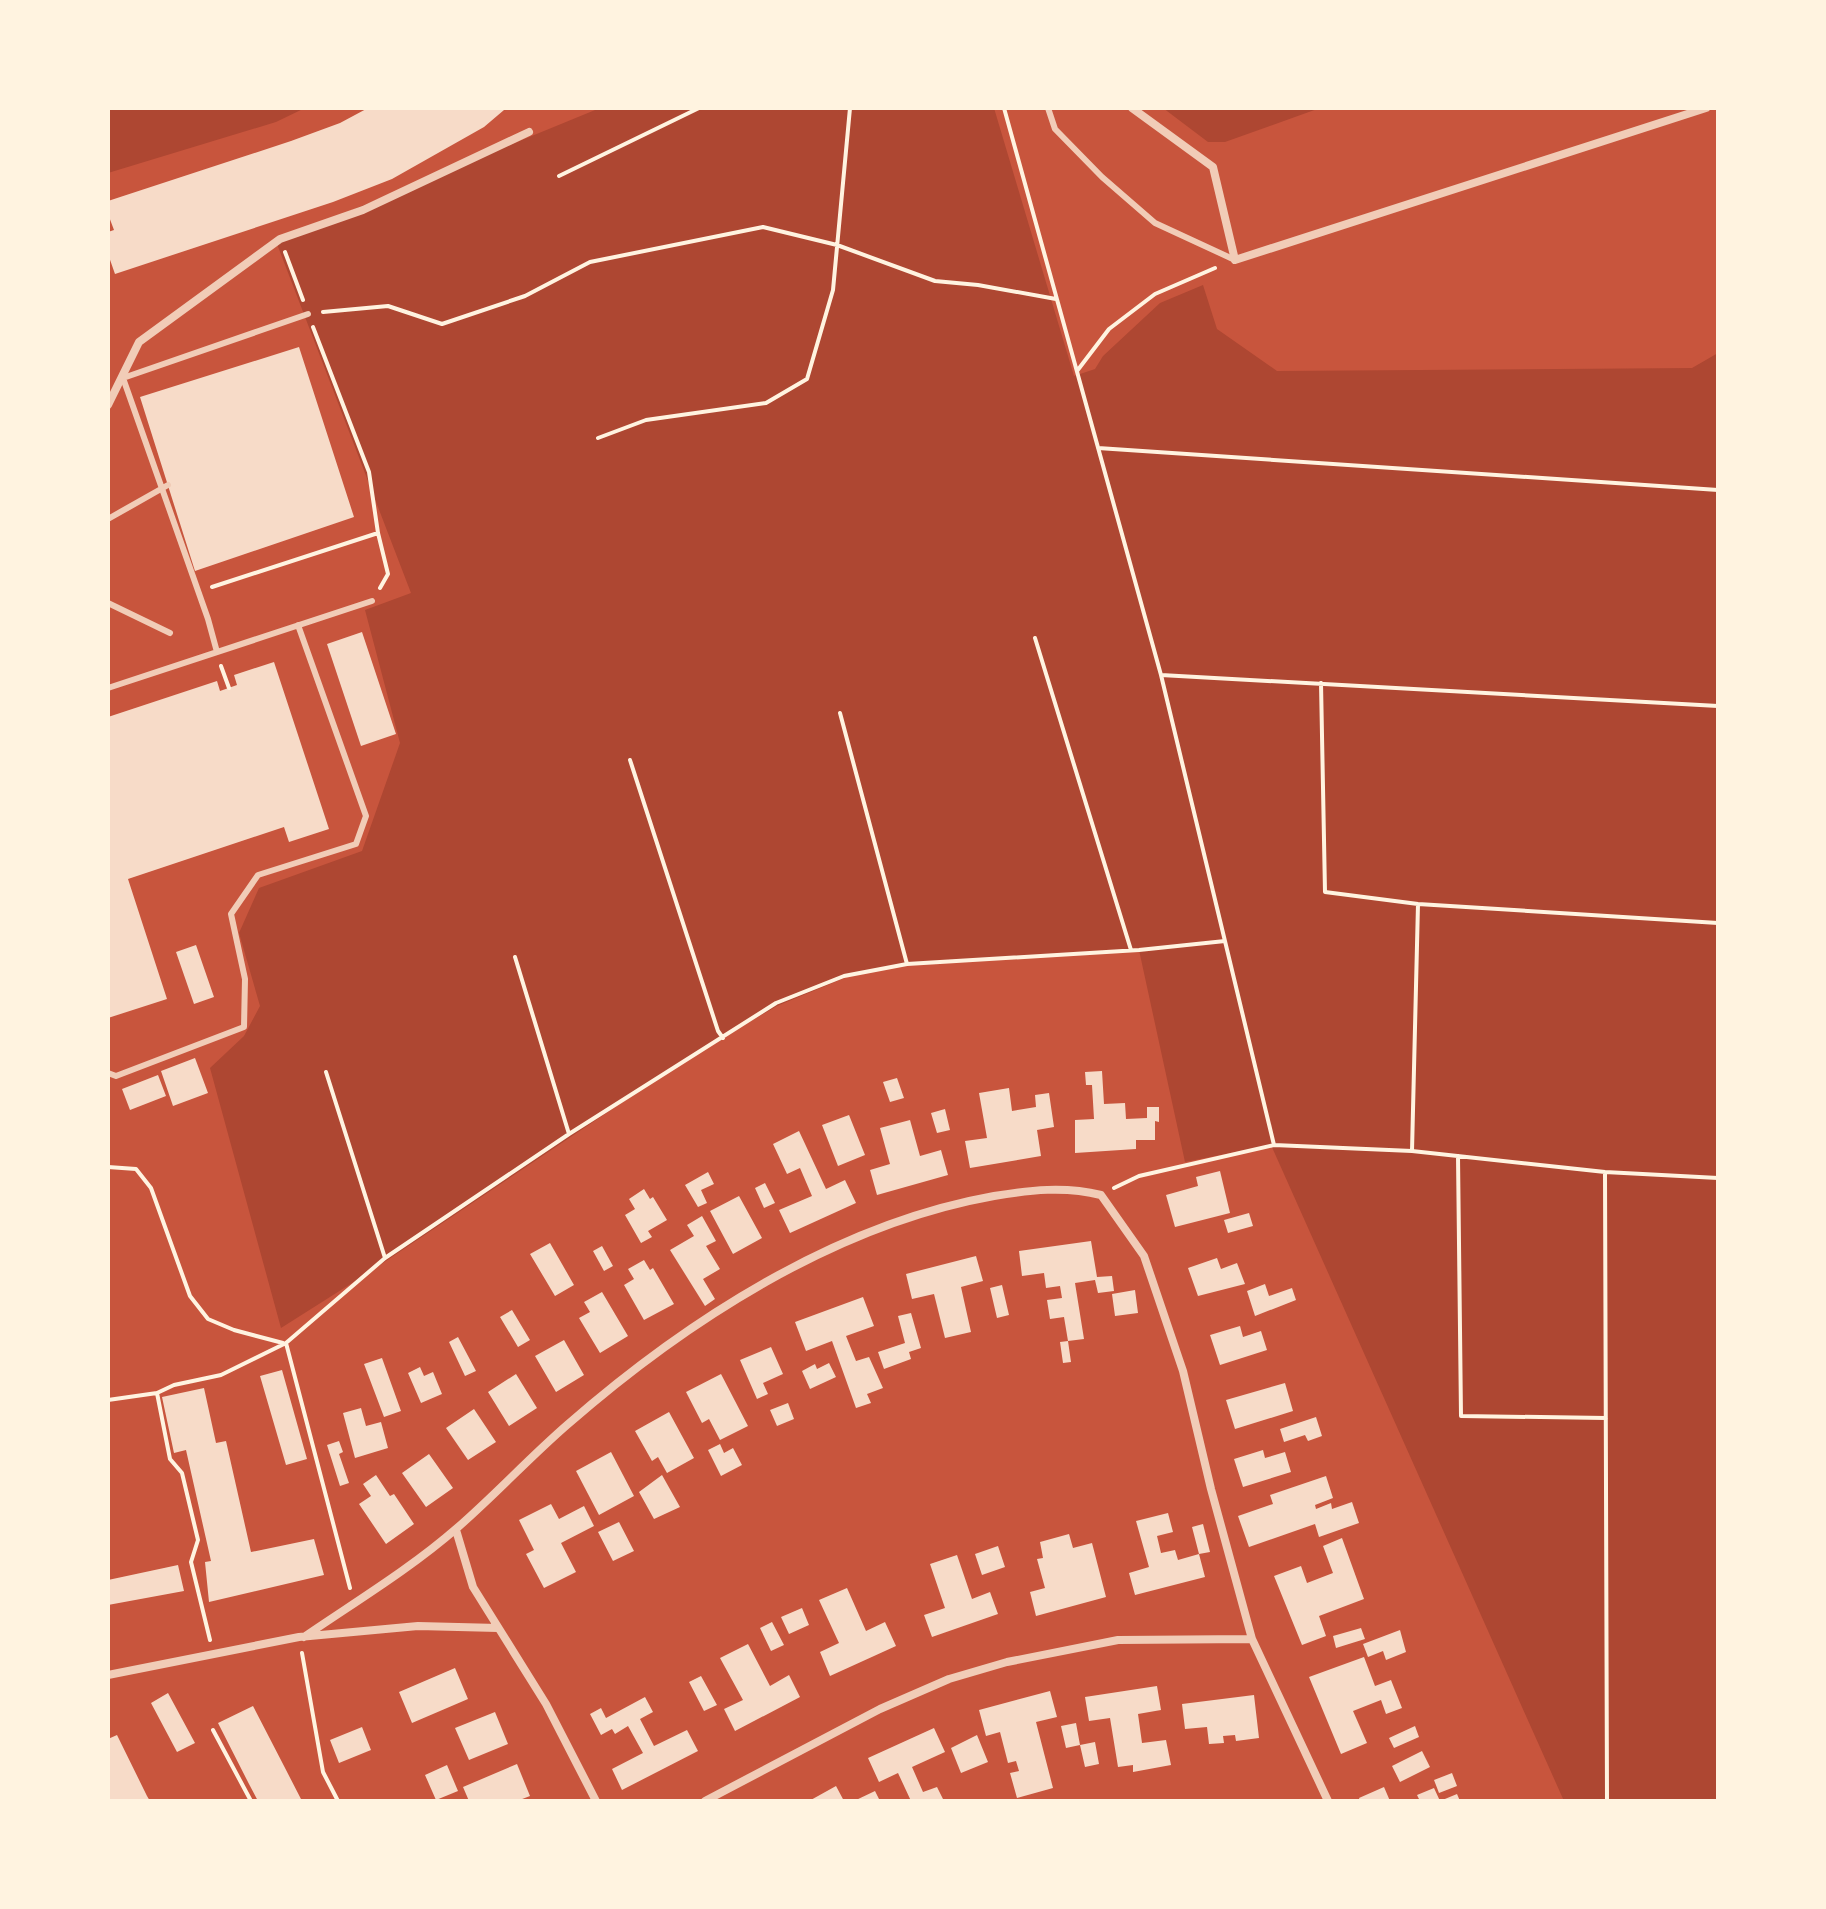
<svg xmlns="http://www.w3.org/2000/svg" width="1826" height="1909" font-family="Raleway,sans-serif">
<style>
.green{fill:#ae4732}
.building{fill:#f7dbc8}
.lines{fill:none;stroke-linecap:round;stroke-linejoin:round}
.path{stroke:#fff3e0;stroke-width:4}
.service{stroke:#f1ccb7;stroke-width:6}
.minor{stroke:#f1ccb7;stroke-width:8}
</style>
<rect width="100%" height="100%" fill="#c8553d"/>
<!-- green -->
<path class="green" d="M 108,108 L 305,108 L 276,122 L 108,173 Z
M 600,108 L 994,108 L 1074,376 L 1095,369 L 1103,356 L 1160,303 L 1203,285 L 1217,329 L 1277,371 L 1692,368 L 1718,353 L 1718,1801 L 1564,1801 L 1271,1145 L 1185,1162 L 1139,950 L 908,964 L 847,977 L 777,1006 L 696,1053 L 371,1271 L 281,1328 L 210,1068 L 244,1036 L 260,1006 L 239,933 L 259,888 L 362,851 L 400,743 L 365,610 L 411,593 L 277,244 L 347,212 Z
M 1163,108 L 1320,108 L 1225,142 L 1208,142 Z"/>
<!-- building -->
<path class="building" d="M 368,108 L 503,108 L 504,110 L 484,127 L 392,179 L 333,202 L 115,274 L 108,254 L 108,232 L 114,230 L 108,214 L 108,201 L 291,141 L 340,123 Z
M 299,347 L 354,517 L 195,571 L 140,397 Z
M 362,632 L 396,734 L 361,746 L 327,644 Z
M 274,662 L 329,829 L 289,842 L 284,827 L 128,879 L 167,999 L 108,1018 L 108,717 L 217,681 L 220,691 L 237,685 L 234,675 Z
M 196,945 L 214,997 L 194,1004 L 176,952 Z
M 195,1058 L 208,1093 L 173,1106 L 161,1071 Z
M 1102,1071 L 1104,1104 L 1125,1103 L 1126,1119 L 1147,1118 L 1147,1107 L 1159,1107 L 1159,1122 L 1155,1121 L 1155,1140 L 1136,1140 L 1136,1149 L 1075,1153 L 1075,1120 L 1094,1119 L 1092,1085 L 1086,1085 L 1085,1072 Z
M 158,1075 L 166,1096 L 130,1110 L 122,1089 Z
M 897,1078 L 904,1098 L 890,1102 L 883,1082 Z
M 1009,1088 L 1012,1111 L 1036,1107 L 1035,1095 L 1049,1093 L 1054,1127 L 1037,1130 L 1041,1156 L 970,1168 L 965,1141 L 987,1138 L 979,1093 Z
M 945,1109 L 950,1130 L 937,1133 L 931,1113 Z
M 849,1115 L 865,1155 L 838,1166 L 822,1125 Z
M 910,1120 L 920,1156 L 941,1150 L 948,1175 L 877,1195 L 870,1170 L 890,1164 L 880,1128 Z
M 799,1131 L 826,1189 L 845,1180 L 856,1203 L 790,1233 L 779,1210 L 812,1196 L 800,1168 L 787,1174 L 773,1144 Z
M 1220,1171 L 1230,1213 L 1175,1227 L 1166,1195 L 1198,1186 L 1196,1177 Z
M 708,1172 L 714,1184 L 701,1190 L 707,1203 L 698,1207 L 685,1185 Z
M 765,1183 L 775,1203 L 764,1208 L 755,1188 Z
M 644,1189 L 650,1199 L 653,1197 L 667,1220 L 648,1231 L 652,1237 L 641,1243 L 625,1215 L 635,1209 L 629,1199 Z
M 739,1196 L 762,1238 L 733,1254 L 710,1211 Z
M 1249,1213 L 1253,1226 L 1228,1233 L 1224,1220 Z
M 702,1216 L 716,1241 L 706,1246 L 720,1269 L 703,1279 L 715,1299 L 705,1306 L 670,1250 L 694,1236 L 687,1225 Z
M 1091,1241 L 1097,1277 L 1112,1276 L 1114,1291 L 1098,1293 L 1095,1280 L 1075,1283 L 1084,1339 L 1068,1341 L 1064,1317 L 1050,1319 L 1047,1300 L 1062,1298 L 1060,1286 L 1046,1288 L 1044,1273 L 1022,1276 L 1019,1251 Z
M 550,1243 L 574,1285 L 555,1296 L 530,1254 Z
M 602,1246 L 613,1266 L 604,1271 L 593,1251 Z
M 976,1256 L 983,1281 L 961,1287 L 971,1332 L 945,1338 L 934,1294 L 912,1299 L 906,1274 Z
M 1217,1258 L 1221,1269 L 1237,1263 L 1245,1284 L 1198,1296 L 1188,1268 Z
M 644,1260 L 650,1270 L 653,1268 L 674,1304 L 644,1320 L 624,1285 L 634,1279 L 628,1269 Z
M 1265,1284 L 1269,1296 L 1292,1288 L 1296,1300 L 1255,1316 L 1247,1291 Z
M 1002,1285 L 1009,1315 L 997,1318 L 990,1288 Z
M 1135,1290 L 1138,1313 L 1115,1316 L 1112,1294 Z
M 602,1292 L 628,1336 L 600,1353 L 579,1318 L 590,1312 L 584,1302 Z
M 863,1297 L 874,1326 L 846,1336 L 856,1361 L 869,1357 L 883,1388 L 867,1394 L 871,1403 L 856,1408 L 832,1341 L 806,1351 L 795,1322 Z
M 512,1310 L 530,1340 L 518,1347 L 500,1317 Z
M 911,1313 L 921,1348 L 909,1352 L 911,1359 L 884,1369 L 878,1352 L 905,1343 L 898,1316 Z
M 1240,1326 L 1243,1337 L 1261,1331 L 1267,1350 L 1220,1365 L 1210,1335 Z
M 458,1337 L 476,1371 L 465,1376 L 449,1342 Z
M 564,1340 L 584,1375 L 556,1392 L 535,1356 Z
M 1068,1341 L 1071,1362 L 1063,1363 L 1060,1342 Z
M 771,1347 L 783,1374 L 763,1383 L 768,1394 L 757,1399 L 740,1360 Z
M 382,1358 L 401,1411 L 384,1417 L 364,1364 Z
M 829,1363 L 836,1377 L 810,1389 L 802,1371 L 815,1364 L 817,1369 Z
M 420,1367 L 424,1376 L 433,1372 L 442,1394 L 421,1403 L 408,1373 Z
M 282,1370 L 307,1459 L 286,1465 L 260,1376 Z
M 516,1374 L 537,1408 L 509,1426 L 488,1392 Z
M 721,1374 L 748,1426 L 720,1440 L 709,1419 L 702,1423 L 686,1392 Z
M 1285,1383 L 1293,1411 L 1235,1429 L 1226,1400 Z
M 204,1388 L 216,1443 L 226,1441 L 251,1552 L 314,1539 L 324,1575 L 209,1602 L 205,1562 L 211,1561 L 186,1450 L 174,1453 L 162,1397 Z
M 788,1403 L 794,1419 L 777,1426 L 770,1410 Z
M 361,1408 L 366,1426 L 381,1422 L 388,1448 L 355,1458 L 343,1413 Z
M 474,1409 L 496,1442 L 468,1460 L 446,1428 Z
M 669,1412 L 694,1458 L 667,1473 L 658,1457 L 652,1461 L 635,1431 Z
M 1316,1417 L 1322,1436 L 1308,1441 L 1305,1435 L 1284,1442 L 1280,1429 Z
M 339,1441 L 343,1452 L 339,1454 L 349,1483 L 340,1486 L 327,1445 Z
M 720,1444 L 724,1453 L 733,1448 L 742,1465 L 721,1476 L 708,1450 Z
M 1263,1450 L 1265,1458 L 1285,1452 L 1291,1472 L 1243,1487 L 1234,1459 Z
M 611,1452 L 634,1496 L 599,1515 L 576,1471 Z
M 429,1454 L 453,1488 L 426,1507 L 402,1473 Z
M 376,1475 L 390,1496 L 394,1494 L 414,1524 L 386,1544 L 359,1504 L 371,1496 L 363,1484 Z
M 662,1475 L 680,1507 L 654,1519 L 639,1492 Z
M 1326,1476 L 1333,1498 L 1315,1505 L 1316,1509 L 1331,1503 L 1332,1509 L 1352,1502 L 1359,1523 L 1319,1537 L 1315,1524 L 1249,1547 L 1238,1516 L 1273,1504 L 1270,1495 Z
M 551,1504 L 559,1519 L 584,1506 L 594,1526 L 561,1543 L 576,1572 L 544,1588 L 526,1554 L 534,1550 L 519,1520 Z
M 1168,1513 L 1173,1532 L 1157,1536 L 1161,1553 L 1175,1550 L 1178,1560 L 1199,1554 L 1205,1577 L 1135,1595 L 1129,1573 L 1149,1567 L 1136,1521 Z
M 619,1522 L 634,1551 L 613,1561 L 598,1532 Z
M 1203,1524 L 1210,1552 L 1199,1554 L 1192,1527 Z
M 1069,1534 L 1073,1548 L 1092,1543 L 1106,1597 L 1036,1616 L 1030,1592 L 1045,1588 L 1037,1559 L 1043,1558 L 1040,1542 Z
M 1342,1538 L 1364,1599 L 1319,1616 L 1326,1636 L 1302,1645 L 1274,1576 L 1301,1566 L 1307,1583 L 1333,1573 L 1323,1546 Z
M 998,1546 L 1005,1567 L 982,1575 L 975,1554 Z
M 957,1555 L 972,1599 L 990,1592 L 998,1614 L 932,1637 L 924,1615 L 945,1608 L 930,1564 Z
M 178,1565 L 184,1591 L 108,1605 L 108,1580 Z
M 847,1588 L 866,1631 L 885,1622 L 896,1646 L 830,1676 L 820,1652 L 839,1643 L 819,1600 Z
M 802,1608 L 809,1625 L 789,1634 L 781,1617 Z
M 772,1622 L 784,1645 L 771,1651 L 760,1628 Z
M 1361,1628 L 1365,1639 L 1336,1648 L 1333,1636 Z
M 1400,1630 L 1406,1652 L 1386,1660 L 1383,1651 L 1368,1657 L 1363,1644 Z
M 748,1644 L 770,1686 L 789,1675 L 800,1697 L 735,1731 L 724,1709 L 743,1700 L 720,1658 Z
M 1364,1657 L 1375,1686 L 1391,1680 L 1402,1708 L 1386,1714 L 1381,1700 L 1353,1711 L 1367,1743 L 1341,1754 L 1309,1677 Z
M 455,1668 L 468,1699 L 412,1723 L 399,1692 Z
M 701,1676 L 717,1705 L 704,1711 L 689,1682 Z
M 1157,1686 L 1161,1710 L 1138,1714 L 1142,1743 L 1166,1740 L 1171,1765 L 1133,1772 L 1133,1765 L 1118,1767 L 1110,1718 L 1089,1721 L 1085,1697 Z
M 1050,1691 L 1057,1717 L 1036,1722 L 1053,1788 L 1017,1798 L 1010,1773 L 1019,1771 L 1016,1761 L 1008,1763 L 1000,1732 L 986,1736 L 979,1710 Z
M 168,1693 L 195,1743 L 177,1752 L 151,1703 Z
M 1254,1695 L 1259,1738 L 1236,1741 L 1235,1735 L 1223,1736 L 1224,1743 L 1209,1744 L 1207,1727 L 1185,1729 L 1182,1704 Z
M 645,1697 L 653,1712 L 640,1719 L 654,1746 L 687,1730 L 698,1751 L 622,1790 L 612,1769 L 643,1753 L 628,1726 L 615,1734 L 612,1729 L 601,1735 L 590,1714 L 601,1708 L 606,1718 Z
M 253,1706 L 284,1766 L 302,1801 L 258,1801 L 249,1784 L 218,1723 Z
M 495,1712 L 508,1744 L 469,1760 L 455,1728 Z
M 1076,1723 L 1080,1745 L 1066,1748 L 1061,1726 Z
M 1415,1726 L 1419,1737 L 1394,1748 L 1389,1738 Z
M 362,1727 L 371,1750 L 339,1763 L 330,1740 Z
M 934,1728 L 945,1752 L 912,1767 L 923,1792 L 937,1787 L 944,1801 L 911,1801 L 898,1773 L 879,1782 L 868,1758 Z
M 117,1735 L 147,1796 L 150,1801 L 108,1801 L 108,1739 Z
M 977,1735 L 988,1762 L 961,1773 L 951,1748 Z
M 1095,1742 L 1099,1764 L 1085,1767 L 1080,1745 Z
M 1422,1751 L 1430,1767 L 1400,1782 L 1392,1766 Z
M 517,1764 L 530,1796 L 517,1801 L 469,1801 L 463,1787 Z
M 447,1765 L 458,1791 L 436,1800 L 425,1775 Z
M 1452,1773 L 1457,1786 L 1439,1793 L 1434,1780 Z
M 836,1786 L 844,1801 L 809,1801 Z
M 1384,1787 L 1390,1801 L 1360,1801 L 1359,1798 Z
M 1434,1788 L 1440,1801 L 1457,1794 L 1460,1801 L 1420,1801 L 1417,1795 Z
M 875,1791 L 880,1801 L 854,1801 Z"/>
<g class="lines">
<!-- path -->
<path class="path" d="M 1004,108 L 1161,675 L 1274,1145
M 559,176 L 699,108
M 285,252 L 303,300
M 323,312 L 388,306 L 442,324 L 525,296 L 590,262 L 763,227 L 837,245 L 935,281 L 978,285 L 1056,299
M 313,327 L 369,472 L 378,533 L 388,574 L 380,588
M 1077,371 L 1109,329 L 1155,294 L 1215,268
M 598,438 L 646,420 L 766,403 L 807,379 L 833,290 L 850,108
M 1098,448 L 1718,490
M 212,587 L 378,533
M 1035,638 L 1131,950
M 221,666 L 229,688
M 1161,675 L 1718,706
M 1321,683 L 1325,892 L 1418,904 L 1718,923
M 840,713 L 907,964
M 630,760 L 718,1031 L 723,1038
M 515,957 L 569,1134
M 326,1072 L 385,1258
M 1412,1151 L 1418,904
M 1458,1156 L 1461,1416 L 1606,1418
M 108,1167 L 136,1169 L 151,1188 L 190,1296 L 208,1319 L 234,1330 L 283,1343
M 1605,1172 L 1607,1801
M 1114,1188 L 1139,1176 L 1274,1145 L 1412,1151 L 1605,1172 L 1718,1178
M 286,1343 L 350,1588
M 157,1393 L 170,1459 L 182,1473 L 198,1540 L 191,1562 L 210,1640
M 108,1400 L 157,1393 L 174,1385 L 221,1375 L 286,1343 L 385,1258 L 569,1134 L 776,1003 L 844,976 L 907,964 L 1139,950 L 1225,941
M 302,1653 L 323,1772 L 338,1801
M 213,1730 L 251,1801"/>
<!-- service -->
<path class="service" d="M 1048,108 L 1055,129 L 1102,177 L 1155,223 L 1235,260
M 108,519 L 168,485
M 108,603 L 170,633
M 217,652 L 208,619 L 123,378 L 308,314
M 108,688 L 372,601
M 108,1073 L 116,1076 L 244,1027 L 245,979 L 231,914 L 258,875 L 356,844 L 366,816 L 298,625"/>
<!-- minor -->
<path class="minor" d="M 1132,108 L 1213,167 L 1235,260 L 1706,108
M 108,405 L 139,342 L 280,239 L 363,210 L 529,132
M 456,1530 L 473,1587 L 546,1704 L 596,1801
M 304,1637 C 355,1602 410,1569 457,1528 C 495,1495 529,1458 567,1425 C 686,1321 836,1224 994,1196 C 1030,1190 1065,1186 1101,1195 L 1144,1256 L 1183,1371 L 1211,1489 L 1252,1639 L 1328,1801
M 108,1675 L 299,1637 L 418,1626 L 498,1628
M 705,1801 L 880,1709 L 949,1679 L 1007,1662 L 1118,1640 L 1252,1639"/>
</g>
<!-- border -->
<rect width="1826" height="1909" fill="none" stroke="#fff3e0" stroke-width="220"/>
</svg>
